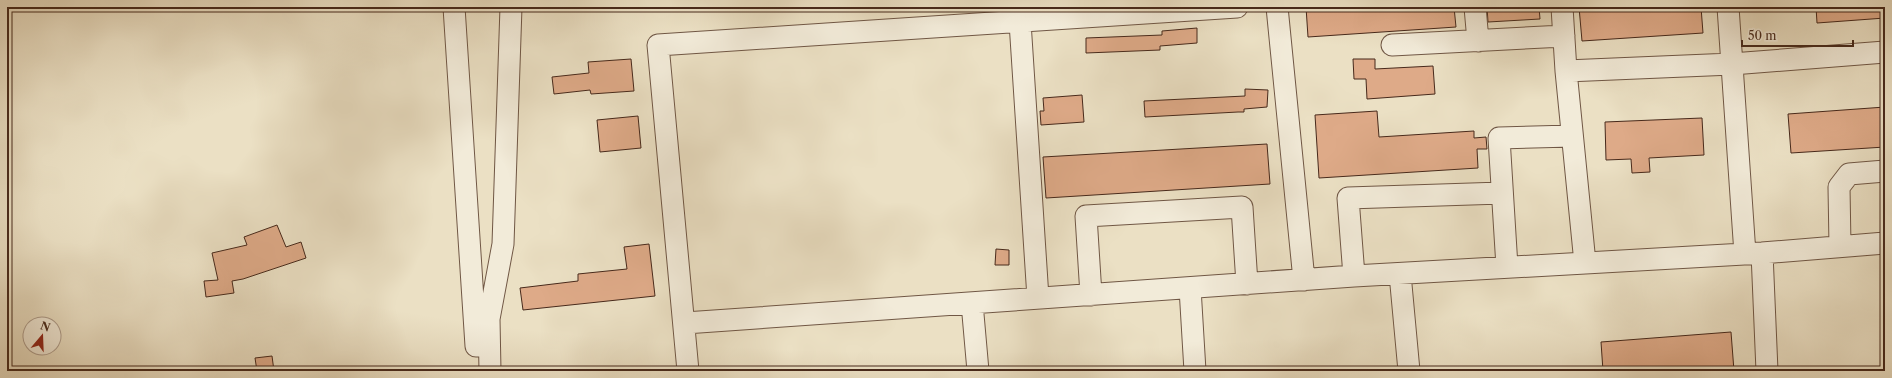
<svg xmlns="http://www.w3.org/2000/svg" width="1892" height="378" font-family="'Libre Caslon Text',serif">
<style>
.building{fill:#deaa88;stroke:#47291b}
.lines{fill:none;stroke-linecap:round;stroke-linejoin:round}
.minor-casing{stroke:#705745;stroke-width:23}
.minor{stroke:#f2ebd9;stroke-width:21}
</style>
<rect width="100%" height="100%" fill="#ebe0c4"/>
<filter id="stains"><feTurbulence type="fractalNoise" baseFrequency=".005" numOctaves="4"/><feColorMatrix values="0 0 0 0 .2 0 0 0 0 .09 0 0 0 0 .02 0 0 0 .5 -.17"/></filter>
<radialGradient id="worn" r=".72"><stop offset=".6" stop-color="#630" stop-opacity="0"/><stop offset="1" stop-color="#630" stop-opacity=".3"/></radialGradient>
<!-- building -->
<path class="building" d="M 1306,7 L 1454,7 L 1456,27 L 1308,37 Z
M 1487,7 L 1539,7 L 1540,19 L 1488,22 Z
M 1579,7 L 1701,7 L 1703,33 L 1582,41 Z
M 1816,7 L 1885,7 L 1885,18 L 1817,23 Z
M 1197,28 L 1197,43 L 1160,46 L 1160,50 L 1086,53 L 1086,38 L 1162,35 L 1162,31 Z
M 631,59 L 634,91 L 591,94 L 590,90 L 554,94 L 552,77 L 589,73 L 588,62 Z
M 1353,59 L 1375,59 L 1375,69 L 1433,66 L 1435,94 L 1367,99 L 1366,79 L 1354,79 Z
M 1245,89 L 1268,90 L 1267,107 L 1244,109 L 1244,112 L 1238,112 L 1145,117 L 1144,101 L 1245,96 Z
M 1082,95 L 1084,122 L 1041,125 L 1040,111 L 1044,111 L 1043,98 Z
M 1885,107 L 1885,147 L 1791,153 L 1788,114 Z
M 1377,111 L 1379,137 L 1474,131 L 1474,138 L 1486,137 L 1487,149 L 1477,149 L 1478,168 L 1319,178 L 1315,115 Z
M 638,116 L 641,148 L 600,152 L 597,120 Z
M 1702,118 L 1704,155 L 1649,158 L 1650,172 L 1632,173 L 1631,159 L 1606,160 L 1605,122 Z
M 1267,144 L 1270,184 L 1046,198 L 1043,157 Z
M 277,225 L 286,247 L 301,242 L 306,258 L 243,279 L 232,281 L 234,293 L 206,297 L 204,281 L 218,280 L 212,253 L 247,245 L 244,237 Z
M 649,244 L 655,296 L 523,310 L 520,288 L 578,281 L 578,274 L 627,269 L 624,247 Z
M 996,249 L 1009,250 L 1009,265 L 995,265 Z
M 1731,332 L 1734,371 L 1603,371 L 1601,342 Z
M 272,356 L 274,371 L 257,371 L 255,358 Z"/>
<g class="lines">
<defs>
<path id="minor" d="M 454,7 L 476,346
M 1277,7 L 1304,280
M 1475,7 L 1478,41
M 1562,7 L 1566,71 L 1585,263
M 1728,7 L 1745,254
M 1020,22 L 1038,298
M 1392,45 L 1564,36
M 1566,71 L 1732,64 L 1885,52
M 1840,246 L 1839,187 L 1849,174 L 1885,171
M 1762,253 L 1767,371
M 1507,267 L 1499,138 L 1572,136
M 1400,274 L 1409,371
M 1354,276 L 1348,198 L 1502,193
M 1190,288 L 1195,371
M 1091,295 L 1086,216 L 1242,207 L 1247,284
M 972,303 L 978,371
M 685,323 L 1354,276 L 1762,253 L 1885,243
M 490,371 L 489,319 L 503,244 L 511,7
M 688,371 L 658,45 L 1237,7"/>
</defs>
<!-- minor casing -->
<use href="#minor" class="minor-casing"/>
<!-- minor -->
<use href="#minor" class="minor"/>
</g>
<!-- margin -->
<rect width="1892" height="378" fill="none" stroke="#ebe0c4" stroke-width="24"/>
<rect x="8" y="8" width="1876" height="362" fill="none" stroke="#47291b" stroke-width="2"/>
<rect x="12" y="12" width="1868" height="354" fill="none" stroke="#47291b"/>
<!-- north arrow -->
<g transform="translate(42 336) rotate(19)"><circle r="19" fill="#f2ebd9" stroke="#ae9d8d"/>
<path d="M0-3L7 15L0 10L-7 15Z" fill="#8f2418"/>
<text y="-6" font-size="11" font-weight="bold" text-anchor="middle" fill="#47291b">N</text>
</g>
<!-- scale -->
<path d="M1742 40v6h111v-6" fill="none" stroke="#47291b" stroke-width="2"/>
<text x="1748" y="40" font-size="12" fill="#47291b" stroke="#f2ebd9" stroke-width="3" paint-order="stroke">50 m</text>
<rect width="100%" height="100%" filter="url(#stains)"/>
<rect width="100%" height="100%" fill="url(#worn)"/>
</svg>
